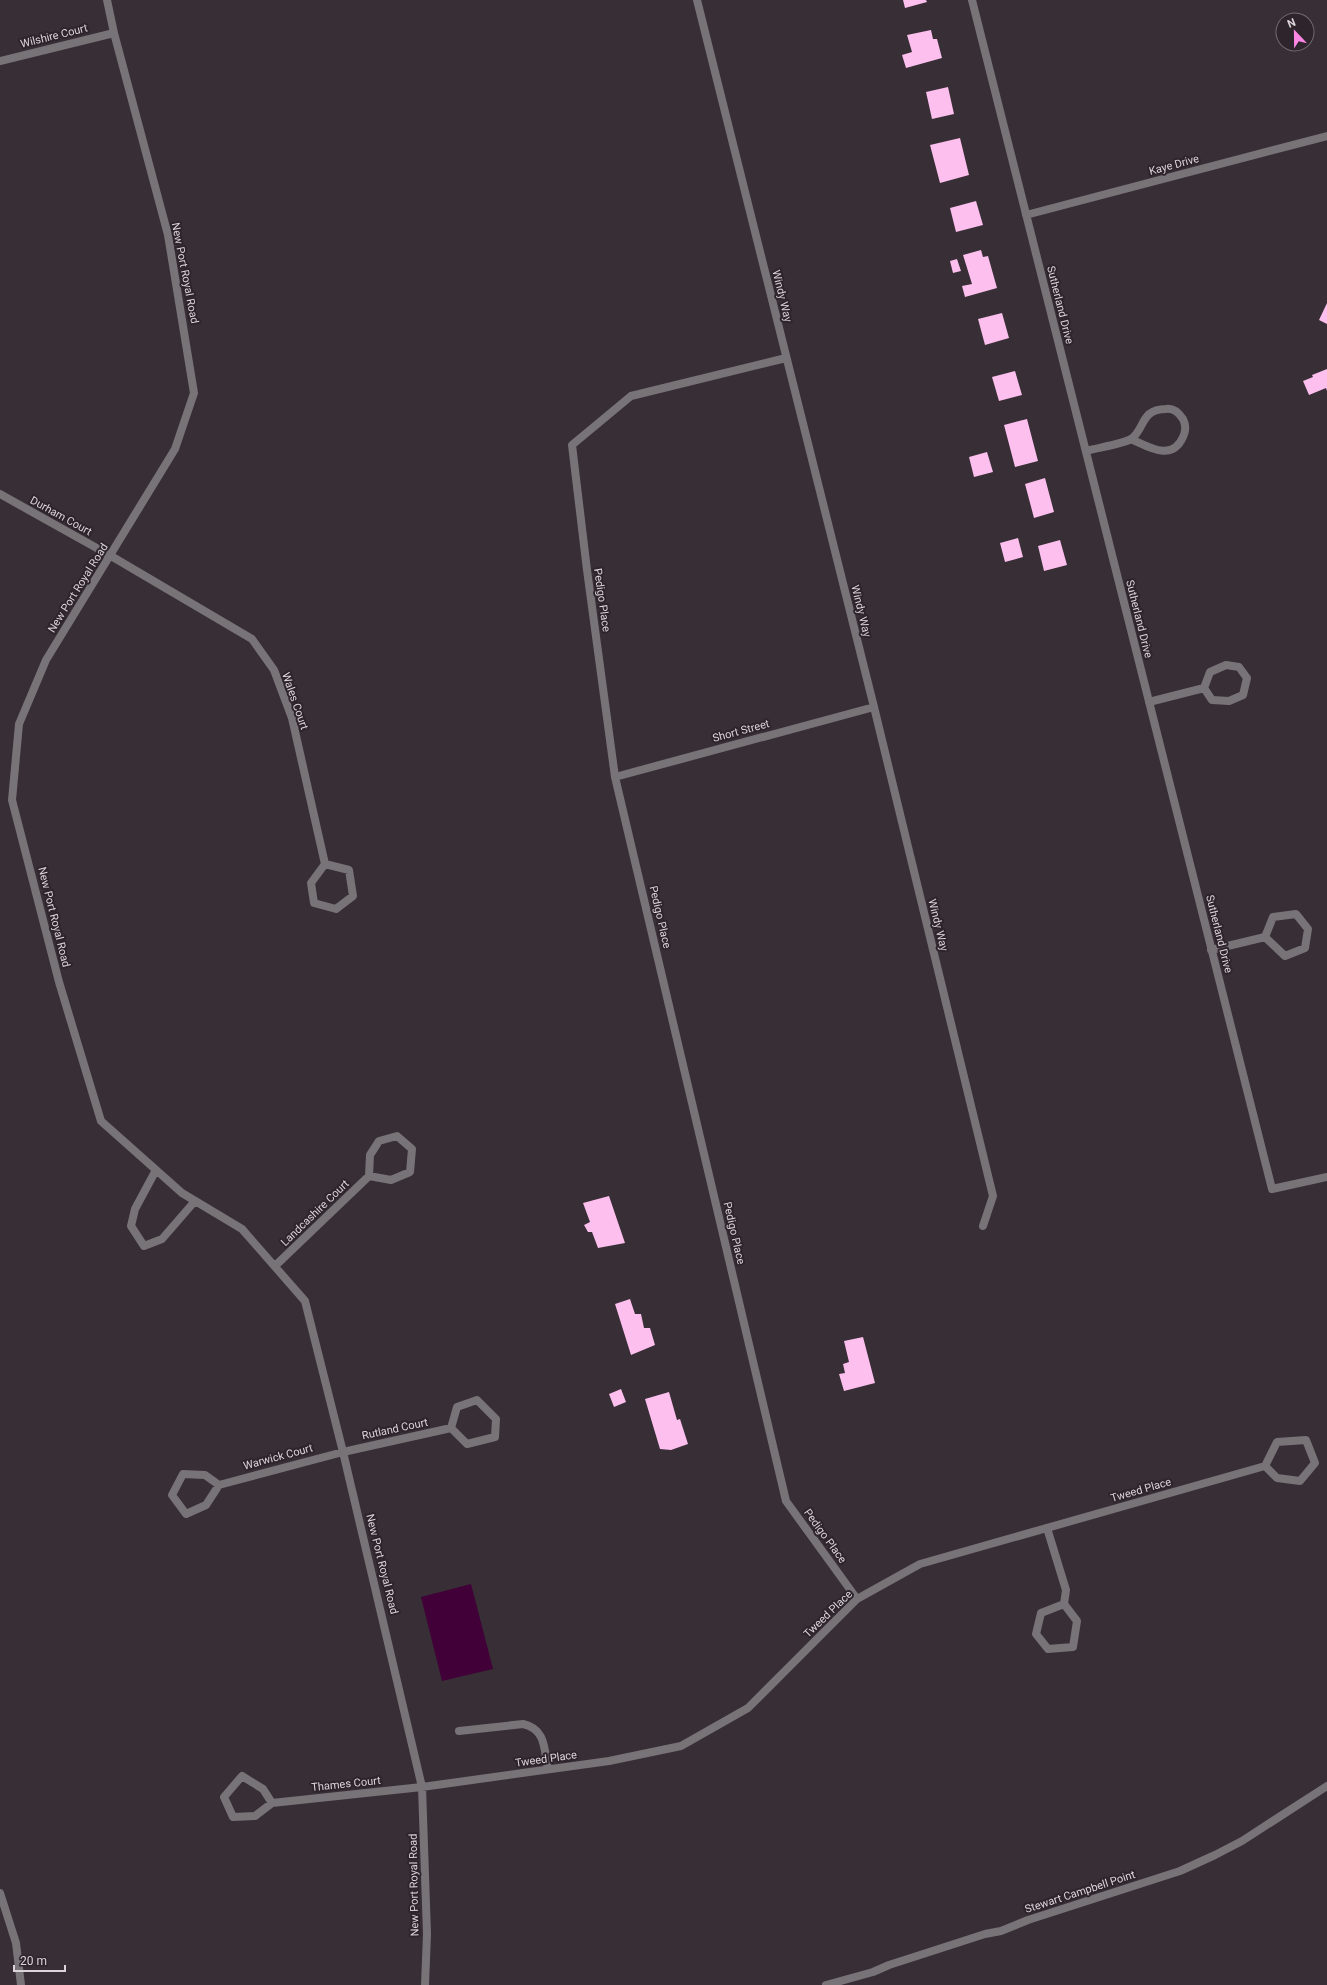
<svg xmlns="http://www.w3.org/2000/svg" width="1327" height="1985" font-family="Roboto,sans-serif">
<style>
.water{fill:#410038}
.building{fill:#fcbfee}
.lines{fill:none;stroke-linecap:round;stroke-linejoin:round}
.service{stroke:#787377;stroke-width:8}
.minor{stroke:#787377;stroke-width:8}
.labels{text-anchor:middle;dominant-baseline:central;stroke-width:4;stroke-linejoin:round;paint-order:stroke}
.street-label{font-size:11px;fill:#dbd5d9;stroke:#2e252c}
</style>
<rect width="100%" height="100%" fill="#382e36"/>
<!-- water -->
<path class="water" d="M 471,1584 L 493,1669 L 442,1681 L 421,1597 Z"/>
<!-- building -->
<path class="building" d="M 903,0 L 926,0 L 927,2 L 905,8 Z
M 931,30 L 933,39 L 937,39 L 942,58 L 906,68 L 902,55 L 912,52 L 907,35 Z
M 948,87 L 954,114 L 932,119 L 926,92 Z
M 960,138 L 969,175 L 940,183 L 930,145 Z
M 976,201 L 983,225 L 956,232 L 950,208 Z
M 981,250 L 983,257 L 988,256 L 997,288 L 965,297 L 962,286 L 972,284 L 963,255 Z
M 957,259 L 961,271 L 953,273 L 950,261 Z
M 1327,303 L 1327,324 L 1319,320 Z
M 1002,313 L 1009,338 L 985,345 L 978,319 Z
M 1327,369 L 1327,391 L 1326,388 L 1309,395 L 1303,381 L 1313,377 L 1312,375 Z
M 1015,371 L 1022,395 L 999,401 L 992,377 Z
M 1027,419 L 1038,461 L 1015,467 L 1004,425 Z
M 987,452 L 993,472 L 974,477 L 969,457 Z
M 1045,478 L 1054,512 L 1034,518 L 1025,484 Z
M 1018,538 L 1023,557 L 1005,562 L 1000,543 Z
M 1060,540 L 1067,565 L 1044,571 L 1038,546 Z
M 609,1196 L 625,1243 L 598,1248 L 592,1232 L 588,1232 L 584,1225 L 590,1222 L 583,1203 Z
M 630,1299 L 635,1314 L 641,1314 L 644,1328 L 650,1328 L 655,1345 L 631,1355 L 615,1304 Z
M 863,1337 L 875,1383 L 844,1391 L 839,1374 L 845,1373 L 843,1364 L 849,1362 L 844,1341 Z
M 621,1389 L 626,1402 L 614,1407 L 609,1394 Z
M 669,1392 L 677,1420 L 680,1419 L 688,1444 L 671,1450 L 660,1449 L 645,1399 Z"/>
<g class="lines">
<!-- service -->
<path class="service" d="M 1047,1528 L 1066,1590 L 1064,1604 L 1041,1613 L 1036,1634 L 1048,1649 L 1073,1647 L 1077,1621 L 1064,1604
M 459,1731 L 523,1724 C 546,1729 544,1749 548,1769"/>
<!-- minor -->
<path class="minor" d="M 107,0 L 114,33 L 168,235 L 194,393 L 175,449 L 46,660 L 19,724 L 12,800 L 59,982 L 101,1121 L 182,1193 L 242,1229 L 305,1301 L 343,1452 L 422,1787 L 427,1934 L 425,1985
M 697,0 L 874,707 L 993,1196 L 983,1226
M 972,0 L 1272,1189 L 1327,1177
M 0,61 L 114,33
M 1026,215 L 1327,136
M 786,358 L 631,396 L 572,445 L 587,570 L 615,777 L 786,1501 L 857,1599
M 1086,451 C 1096,448 1123,444 1131,439 C 1145,430 1140,409 1166,409 C 1173,408 1179,413 1183,419 C 1186,425 1186,431 1183,437 C 1172,462 1149,447 1131,439
M 0,494 L 111,556 L 252,639 L 274,670 L 292,718 L 325,864 L 349,870 L 353,896 L 336,909 L 314,903 L 311,883 L 325,864
M 1149,702 L 1204,688 L 1210,672 L 1226,665 L 1239,667 L 1247,678 L 1243,695 L 1229,701 L 1212,700 L 1204,688
M 615,777 L 874,707
M 1211,950 L 1265,937 L 1285,956 L 1305,948 L 1308,929 L 1296,914 L 1273,917 L 1265,937
M 156,1170 L 135,1209 L 131,1226 L 144,1246 L 162,1239 L 195,1201
M 275,1266 L 369,1176 L 391,1180 L 410,1172 L 412,1149 L 397,1136 L 379,1141 L 370,1155 L 369,1176
M 219,1485 L 206,1505 L 186,1514 L 172,1495 L 183,1474 L 205,1475 L 219,1485 L 343,1452 L 451,1428 L 467,1444 L 495,1437 L 496,1419 L 477,1400 L 457,1407 L 451,1428
M 272,1803 L 255,1816 L 233,1817 L 224,1797 L 242,1776 L 263,1789 L 272,1803 L 422,1787 L 609,1761 L 681,1746 L 748,1708 L 857,1599 L 920,1564 L 1265,1466 L 1277,1478 L 1300,1481 L 1315,1463 L 1306,1440 L 1277,1442 L 1265,1466
M 0,1893 L 16,1943 L 21,1985
M 826,1985 L 873,1972 L 889,1965 L 985,1934 L 1001,1931 L 1028,1920 L 1180,1871 L 1215,1855 L 1242,1841 L 1327,1786"/>
</g>
<g class="labels">
<!-- street labels -->
<g class="street-label">
<text transform="translate(54 36) rotate(-14)">Wilshire Court</text>
<text transform="translate(1174 165) rotate(-15)">Kaye Drive</text>
<text transform="translate(185 273) rotate(79)">New Port Royal Road</text>
<text transform="translate(782 296) rotate(76)">Windy Way</text>
<text transform="translate(1060 305) rotate(76)">Sutherland Drive</text>
<text transform="translate(61 516) rotate(29)">Durham Court</text>
<text transform="translate(78 588) rotate(-58)">New Port Royal Road</text>
<text transform="translate(602 600) rotate(82)">Pedigo Place</text>
<text transform="translate(861 611) rotate(76)">Windy Way</text>
<text transform="translate(1139 619) rotate(76)">Sutherland Drive</text>
<text transform="translate(295 701) rotate(71)">Wales Court</text>
<text transform="translate(741 731) rotate(-15)">Short Street</text>
<text transform="translate(54 917) rotate(76)">New Port Royal Road</text>
<text transform="translate(660 917) rotate(77)">Pedigo Place</text>
<text transform="translate(938 925) rotate(76)">Windy Way</text>
<text transform="translate(1219 934) rotate(76)">Sutherland Drive</text>
<text transform="translate(315 1213) rotate(-44)">Landcashire Court</text>
<text transform="translate(734 1233) rotate(77)">Pedigo Place</text>
<text transform="translate(395 1429) rotate(-12)">Rutland Court</text>
<text transform="translate(278 1457) rotate(-15)">Warwick Court</text>
<text transform="translate(1141 1490) rotate(-16)">Tweed Place</text>
<text transform="translate(825 1536) rotate(54)">Pedigo Place</text>
<text transform="translate(382 1564) rotate(76)">New Port Royal Road</text>
<text transform="translate(828 1614) rotate(-44)">Tweed Place</text>
<text transform="translate(546 1759) rotate(-8)">Tweed Place</text>
<text transform="translate(346 1784) rotate(-6)">Thames Court</text>
<text transform="translate(414 1885) rotate(-91)">New Port Royal Road</text>
<text transform="translate(1080 1892) rotate(-18)">Stewart Campbell Point</text>
</g>
</g>
<!-- north arrow -->
<g transform="translate(1295 32) rotate(338)"><circle r="19" fill="#2e252c" stroke="#736b71"/>
<path d="M0-3L7 15L0 10L-7 15Z" fill="#fc86e4"/>
<text y="-6" font-size="11" font-weight="bold" text-anchor="middle" fill="#dbd5d9">N</text>
</g>
<!-- scale -->
<path d="M14 1965v6h51v-6" fill="none" stroke="#dbd5d9" stroke-width="2"/>
<text x="20" y="1965" font-size="12" fill="#dbd5d9" stroke="#2e252c" stroke-width="3" paint-order="stroke">20 m</text>
</svg>
